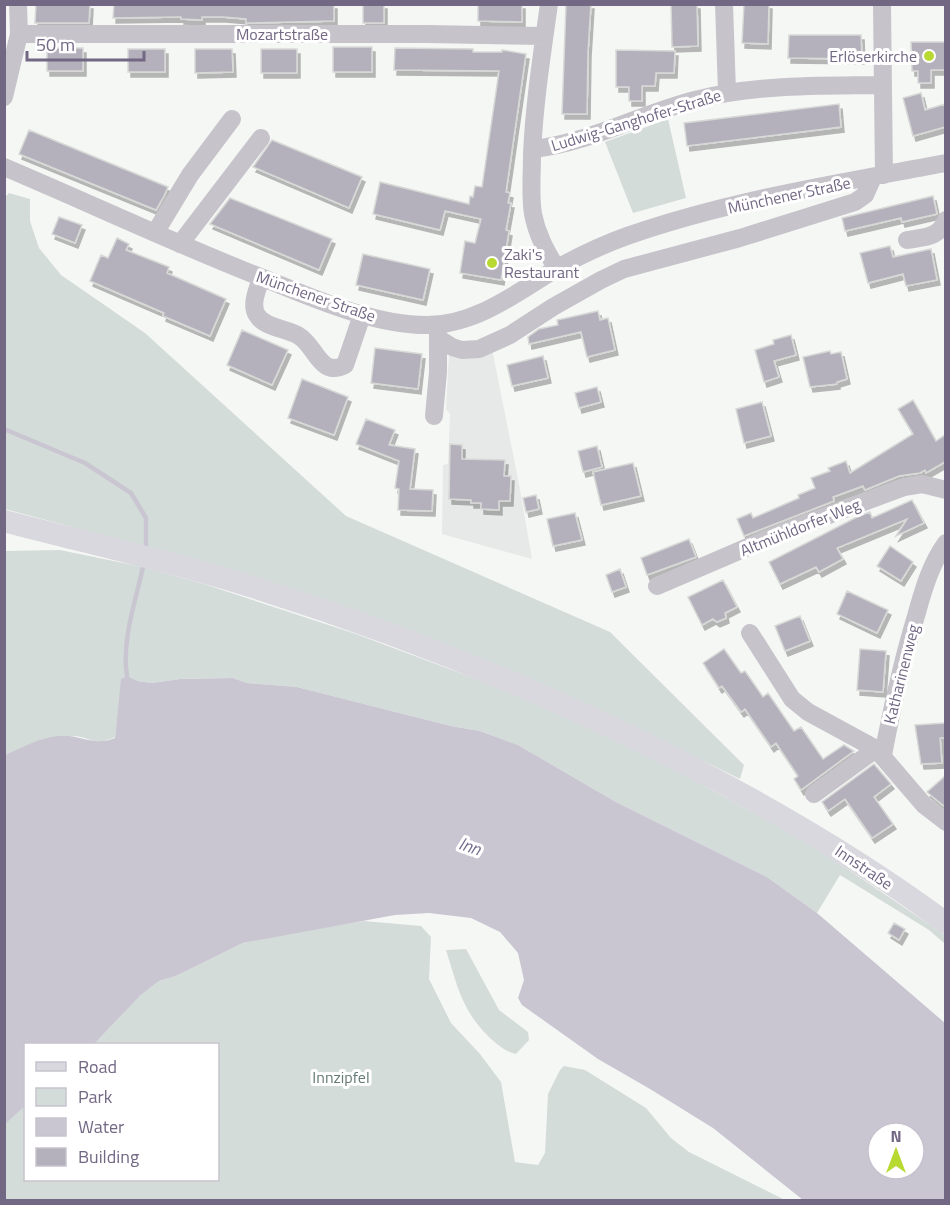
<svg xmlns="http://www.w3.org/2000/svg" width="950" height="1205" font-family="'Titillium Web',sans-serif">
<style>
.built{fill:#e7e8e8}
.green{fill:#d4dcd9}
.water{fill:#c9c6d2;fill-rule:evenodd}
.lines{fill:none;stroke-linecap:round;stroke-linejoin:round}
.stream{stroke:#c9c6d2;stroke-width:4.5}
.building{fill:#b4b1bc;stroke:#d7d9d7;stroke-width:1.5;filter:url(#shadow)}
.minor{stroke:#c6c3ca;stroke-width:18}
.major{stroke:#dad8df;stroke-width:22}
.poi-dot{fill:#b8d932;stroke:#fff;stroke-width:2}
.labels{text-anchor:middle;dominant-baseline:central;stroke-width:6;stroke-linejoin:round;paint-order:stroke}
.street-label{font-size:16px;fill:#736884;stroke:#fff}
.poi-label{font-size:16px;fill:#736884;stroke:#fff;text-anchor:end}
.park-label{font-size:16px;fill:#667b76;stroke:#fff}
.water-label{font-size:18px;font-style:italic;fill:#766e8d;stroke:#fff}
</style>
<defs>
<filter id="shadow"><feDropShadow dx="3" dy="5" stdDeviation="0" flood-color="#0004"/></filter>
</defs>
<rect width="100%" height="100%" fill="#f5f7f5"/>
<!-- built -->
<path class="built" d="M 492,349 L 519,484 L 532,559 L 442,534 L 443,465 L 448,464 L 450,414 L 446,409 L 449,355 Z"/>
<!-- green -->
<path class="green" d="M 668,119 L 686,198 L 633,213 L 605,142 Z
M 9,193 L 30,199 L 30,221 L 39,248 L 61,275 L 145,333 L 346,516 L 610,632 L 744,765 L 740,779 L 602,711 L 128,542 L 5,509 L 4,198 Z
M 60,550 L 143,567 L 204,584 L 356,634 L 521,696 L 649,756 L 806,841 L 945,935 L 945,944 L 929,930 L 840,875 L 817,913 L 767,877 L 616,802 L 518,745 L 480,731 L 451,726 L 297,687 L 247,683 L 233,678 L 180,679 L 152,683 L 137,681 L 118,711 L 115,737 C 92,747 92,737 74,736 C 52,736 24,747 5,755 L 4,551 Z
M 364,921 L 421,926 L 431,937 L 429,979 L 451,1023 L 480,1054 L 501,1082 L 515,1162 L 538,1165 L 545,1153 L 548,1094 L 560,1070 L 564,1066 L 585,1070 L 646,1108 L 671,1138 L 689,1152 L 785,1200 L 5,1200 L 4,1124 L 25,1106 L 26,1180 L 218,1180 L 218,1044 L 94,1044 L 141,995 L 159,981 L 176,976 L 243,943 L 323,927 Z
M 466,949 L 499,1010 L 528,1032 L 529,1040 L 516,1054 C 504,1051 498,1045 489,1037 C 462,1011 457,985 446,950 Z"/>
<!-- water -->
<path class="water" d="M 127,676 L 137,681 L 152,683 L 180,679 L 233,678 L 247,683 L 297,687 L 451,726 L 480,731 L 518,745 L 616,802 L 767,877 L 817,913 L 945,1023 L 945,1200 L 803,1200 L 713,1128 L 650,1089 L 598,1059 L 522,1005 L 518,998 L 524,980 L 518,953 L 500,932 L 471,918 L 429,913 L 395,915 L 243,943 L 176,976 L 159,981 L 141,995 L 94,1044 L 26,1044 L 25,1106 L 5,1124 L 5,755 C 21,748 41,737 59,736 C 81,734 92,747 115,738 L 121,679 ZM 878,1133 L 914,1133 L 914,1169 L 878,1169 Z"/>
<g class="lines">
<!-- stream -->
<path class="stream" d="M 4,429 L 85,463 L 131,493 L 146,518 L 146,551
M 127,676 C 121,639 137,598 144,562"/>
</g>
<!-- building -->
<path class="building" d="M 36,4 L 90,4 L 89,23 L 35,23 Z
M 114,4 L 334,4 L 334,21 L 246,23 L 246,19 L 223,17 L 202,17 L 202,20 L 181,19 L 181,17 L 113,18 Z
M 363,4 L 384,4 L 384,23 L 363,23 Z
M 478,4 L 522,4 L 522,22 L 478,21 Z
M 566,4 L 591,4 L 588,52 L 587,114 L 562,114 Z
M 671,4 L 697,4 L 698,46 L 672,47 Z
M 744,4 L 769,4 L 768,44 L 742,43 Z
M 789,35 L 861,35 L 862,59 L 788,58 Z
M 911,42 L 945,42 L 945,70 L 931,70 L 931,83 L 918,83 L 918,71 L 912,71 Z
M 333,47 L 372,47 L 372,72 L 333,72 Z
M 47,48 L 83,48 L 83,71 L 47,71 Z
M 395,48 L 473,49 L 473,52 L 502,52 L 502,50 L 526,54 L 506,192 L 510,193 L 508,203 L 511,203 L 506,230 L 509,231 L 501,280 L 460,273 L 465,241 L 475,243 L 481,219 L 445,211 L 440,230 L 373,214 L 380,182 L 469,204 L 470,196 L 473,197 L 475,186 L 482,187 L 499,71 L 394,70 Z
M 128,49 L 165,49 L 165,72 L 128,72 Z
M 195,49 L 232,49 L 233,72 L 195,73 Z
M 261,49 L 297,49 L 297,73 L 261,73 Z
M 616,50 L 675,51 L 674,73 L 656,73 L 655,86 L 642,86 L 642,101 L 629,101 L 629,87 L 616,87 Z
M 921,93 L 925,110 L 945,104 L 945,127 L 913,136 L 903,98 Z
M 839,104 L 841,127 L 687,146 L 684,123 Z
M 29,130 L 168,187 L 164,196 L 156,210 L 19,154 Z
M 272,140 L 362,177 L 349,208 L 253,167 Z
M 933,196 L 937,214 L 902,222 L 901,218 L 845,231 L 842,218 Z
M 230,198 L 332,239 L 319,270 L 210,224 Z
M 59,217 L 82,225 L 75,243 L 52,234 Z
M 117,238 L 129,244 L 126,250 L 169,267 L 167,273 L 226,299 L 210,336 L 163,316 L 164,313 L 90,281 L 101,255 L 108,258 Z
M 890,246 L 893,257 L 931,249 L 937,280 L 906,286 L 903,274 L 868,283 L 860,253 Z
M 363,254 L 430,269 L 423,300 L 356,285 Z
M 598,311 L 600,320 L 608,318 L 615,350 L 587,357 L 581,332 L 529,344 L 528,337 L 539,329 L 558,325 L 557,320 Z
M 242,330 L 288,350 L 272,385 L 227,365 Z
M 791,335 L 796,355 L 774,361 L 779,377 L 764,382 L 755,350 L 774,344 L 773,340 Z
M 375,348 L 422,354 L 418,389 L 371,383 Z
M 830,351 L 831,354 L 841,352 L 847,379 L 837,382 L 837,384 L 810,387 L 803,357 Z
M 543,356 L 548,378 L 512,386 L 507,365 Z
M 302,379 L 348,397 L 334,435 L 288,418 Z
M 597,387 L 601,402 L 579,408 L 575,393 Z
M 913,400 L 936,441 L 945,435 L 945,462 L 926,473 L 925,470 L 920,473 L 899,476 L 865,490 L 863,486 L 833,497 L 834,501 L 744,536 L 737,519 L 751,513 L 753,518 L 799,498 L 798,495 L 815,488 L 811,478 L 830,471 L 828,468 L 846,461 L 850,473 L 913,434 L 898,409 Z
M 762,402 L 771,436 L 744,443 L 736,409 Z
M 366,419 L 395,430 L 389,445 L 415,449 L 410,489 L 433,490 L 432,511 L 398,510 L 399,489 L 395,488 L 399,461 L 356,444 Z
M 450,444 L 462,445 L 462,459 L 505,460 L 504,476 L 511,476 L 510,501 L 499,501 L 499,510 L 481,509 L 481,503 L 471,503 L 471,500 L 449,499 Z
M 597,446 L 602,467 L 583,472 L 578,451 Z
M 633,463 L 641,496 L 601,505 L 593,472 Z
M 536,495 L 539,509 L 526,512 L 523,498 Z
M 912,500 L 924,523 L 896,536 L 907,519 L 837,548 L 843,559 L 819,572 L 816,567 L 780,584 L 769,562 L 859,516 L 870,512 L 872,518 Z
M 575,513 L 582,540 L 553,546 L 547,519 Z
M 689,539 L 696,557 L 647,575 L 641,558 Z
M 890,546 L 913,562 L 901,581 L 877,566 Z
M 620,569 L 626,587 L 612,592 L 606,575 Z
M 723,580 L 737,607 L 725,613 L 726,618 L 717,622 L 713,619 L 702,625 L 688,597 Z
M 847,591 L 888,610 L 877,633 L 837,614 Z
M 800,616 L 810,641 L 785,651 L 775,626 Z
M 724,649 L 741,673 L 745,671 L 763,697 L 768,693 L 794,731 L 801,727 L 823,759 L 844,745 L 854,751 L 801,790 L 794,779 L 798,776 L 776,743 L 771,747 L 745,709 L 741,712 L 722,686 L 719,688 L 703,663 Z
M 860,649 L 886,651 L 883,692 L 857,690 Z
M 945,723 L 945,738 L 940,738 L 942,763 L 921,764 L 915,725 Z
M 874,764 L 891,784 L 874,797 L 893,824 L 872,838 L 845,799 L 828,811 L 822,802 Z
M 945,776 L 945,807 L 927,792 Z
M 894,923 L 905,929 L 899,940 L 888,933 Z"/>
<g class="lines">
<!-- minor -->
<path class="minor" d="M 549,4 C 542,54 534,105 532,155 C 532,175 530,195 533,214 C 537,235 546,251 557,269
M 724,4 L 727,92
M 882,4 L 884,175
M 19,34 L 427,34 L 544,36
M 4,97 L 19,34 L 18,4
M 533,149 C 589,143 640,114 695,100 C 756,84 820,86 883,85
M 4,167 C 94,205 182,247 273,282 C 320,301 376,325 427,325 C 475,325 515,294 554,270 C 577,257 602,245 627,236 C 730,200 839,183 946,163
M 155,233 L 190,175 L 232,119
M 907,240 C 924,237 939,238 946,220
M 180,244 L 261,138
M 261,278 C 258,289 250,304 257,315 C 264,328 287,328 299,336 C 316,346 320,378 345,365 L 362,315
M 438,338 L 452,347 L 462,350 L 479,349 L 510,335 L 553,307 L 601,280 L 624,269 L 740,238 L 855,202 L 865,195 L 873,177
M 434,416 L 438,372 L 438,330
M 657,586 L 783,532 L 904,487 L 922,484 L 946,490
M 750,633 L 792,699 L 808,712 L 876,749 L 924,805 L 946,822
M 883,755 C 892,708 902,662 916,616 C 923,591 930,565 946,543
M 814,794 L 876,749"/>
<!-- major -->
<path class="major" d="M 4,521 C 80,541 156,558 230,580 C 384,627 533,686 676,759 C 770,807 861,860 946,923"/>
</g>
<!-- markers -->
<g class="poi-dot">
<circle cx="929" cy="56" r="6"/>
<circle cx="492" cy="263" r="6"/>
</g>
<g class="labels">
<!-- street labels -->
<g class="street-label">
<text x="282" y="34">Mozartstraße</text>
<text transform="translate(636 120) rotate(-17)">Ludwig-Ganghofer-Straße</text>
<text transform="translate(789 195) rotate(-12)">Münchener Straße</text>
<text transform="translate(316 296) rotate(19)">Münchener Straße</text>
<text transform="translate(800 527) rotate(-22)">Altmühldorfer Weg</text>
<text transform="translate(901 674) rotate(-76)">Katharinenweg</text>
<text transform="translate(864 867) rotate(34)">Innstraße</text>
</g>
<!-- poi labels -->
<g class="poi-label">
<text x="917" y="56">Erlöserkirche</text>
<text x="504" y="254" text-anchor="start">Zaki's<tspan x="504" dy="18">Restaurant</tspan></text>
</g>
<!-- park labels -->
<g class="park-label">
<text x="341" y="1077">Innzipfel</text>
</g>
<!-- water labels -->
<g class="water-label">
<text transform="translate(470 846) rotate(19)">Inn</text>
</g>
</g>
<!-- border -->
<rect width="950" height="1205" fill="none" stroke="#736884" stroke-width="12"/>
<!-- legend -->
<rect x="24" y="1043" width="195" height="138" fill="#ffffff" stroke="#c7c3ce" stroke-width="1.5"/>
<rect x="36" y="1062" width="30" height="9" fill="#dad8df" stroke="#c7c3ce" stroke-width="1.5"/>
<text x="78" y="1073" font-size="18" fill="#736884">Road</text>
<rect x="36" y="1088" width="30" height="18" fill="#d4dcd9" stroke="#c7c3ce" stroke-width="1.5"/>
<text x="78" y="1103" font-size="18" fill="#736884">Park</text>
<rect x="36" y="1118" width="30" height="18" fill="#c9c6d2" stroke="#c7c3ce" stroke-width="1.5"/>
<text x="78" y="1133" font-size="18" fill="#736884">Water</text>
<rect x="36" y="1148" width="30" height="18" fill="#b4b1bc" stroke="#c7c3ce" stroke-width="1.5"/>
<text x="78" y="1163" font-size="18" fill="#736884">Building</text>
<!-- north arrow -->
<g transform="translate(896 1151)"><circle r="28" fill="#ffffff" stroke="#c7c3ce" stroke-width="1.5"/>
<path d="M0-4.5L10 22L0 15L-10 22Z" fill="#b8d932"/>
<text y="-9" font-size="16" font-weight="bold" text-anchor="middle" fill="#736884">N</text>
</g>
<!-- scale -->
<path d="M27 51v9h117v-9" fill="none" stroke="#736884" stroke-width="3"/>
<text x="36" y="51" font-size="18" fill="#736884" stroke="#ffffff" stroke-width="4.5" paint-order="stroke">50 m</text>
</svg>
